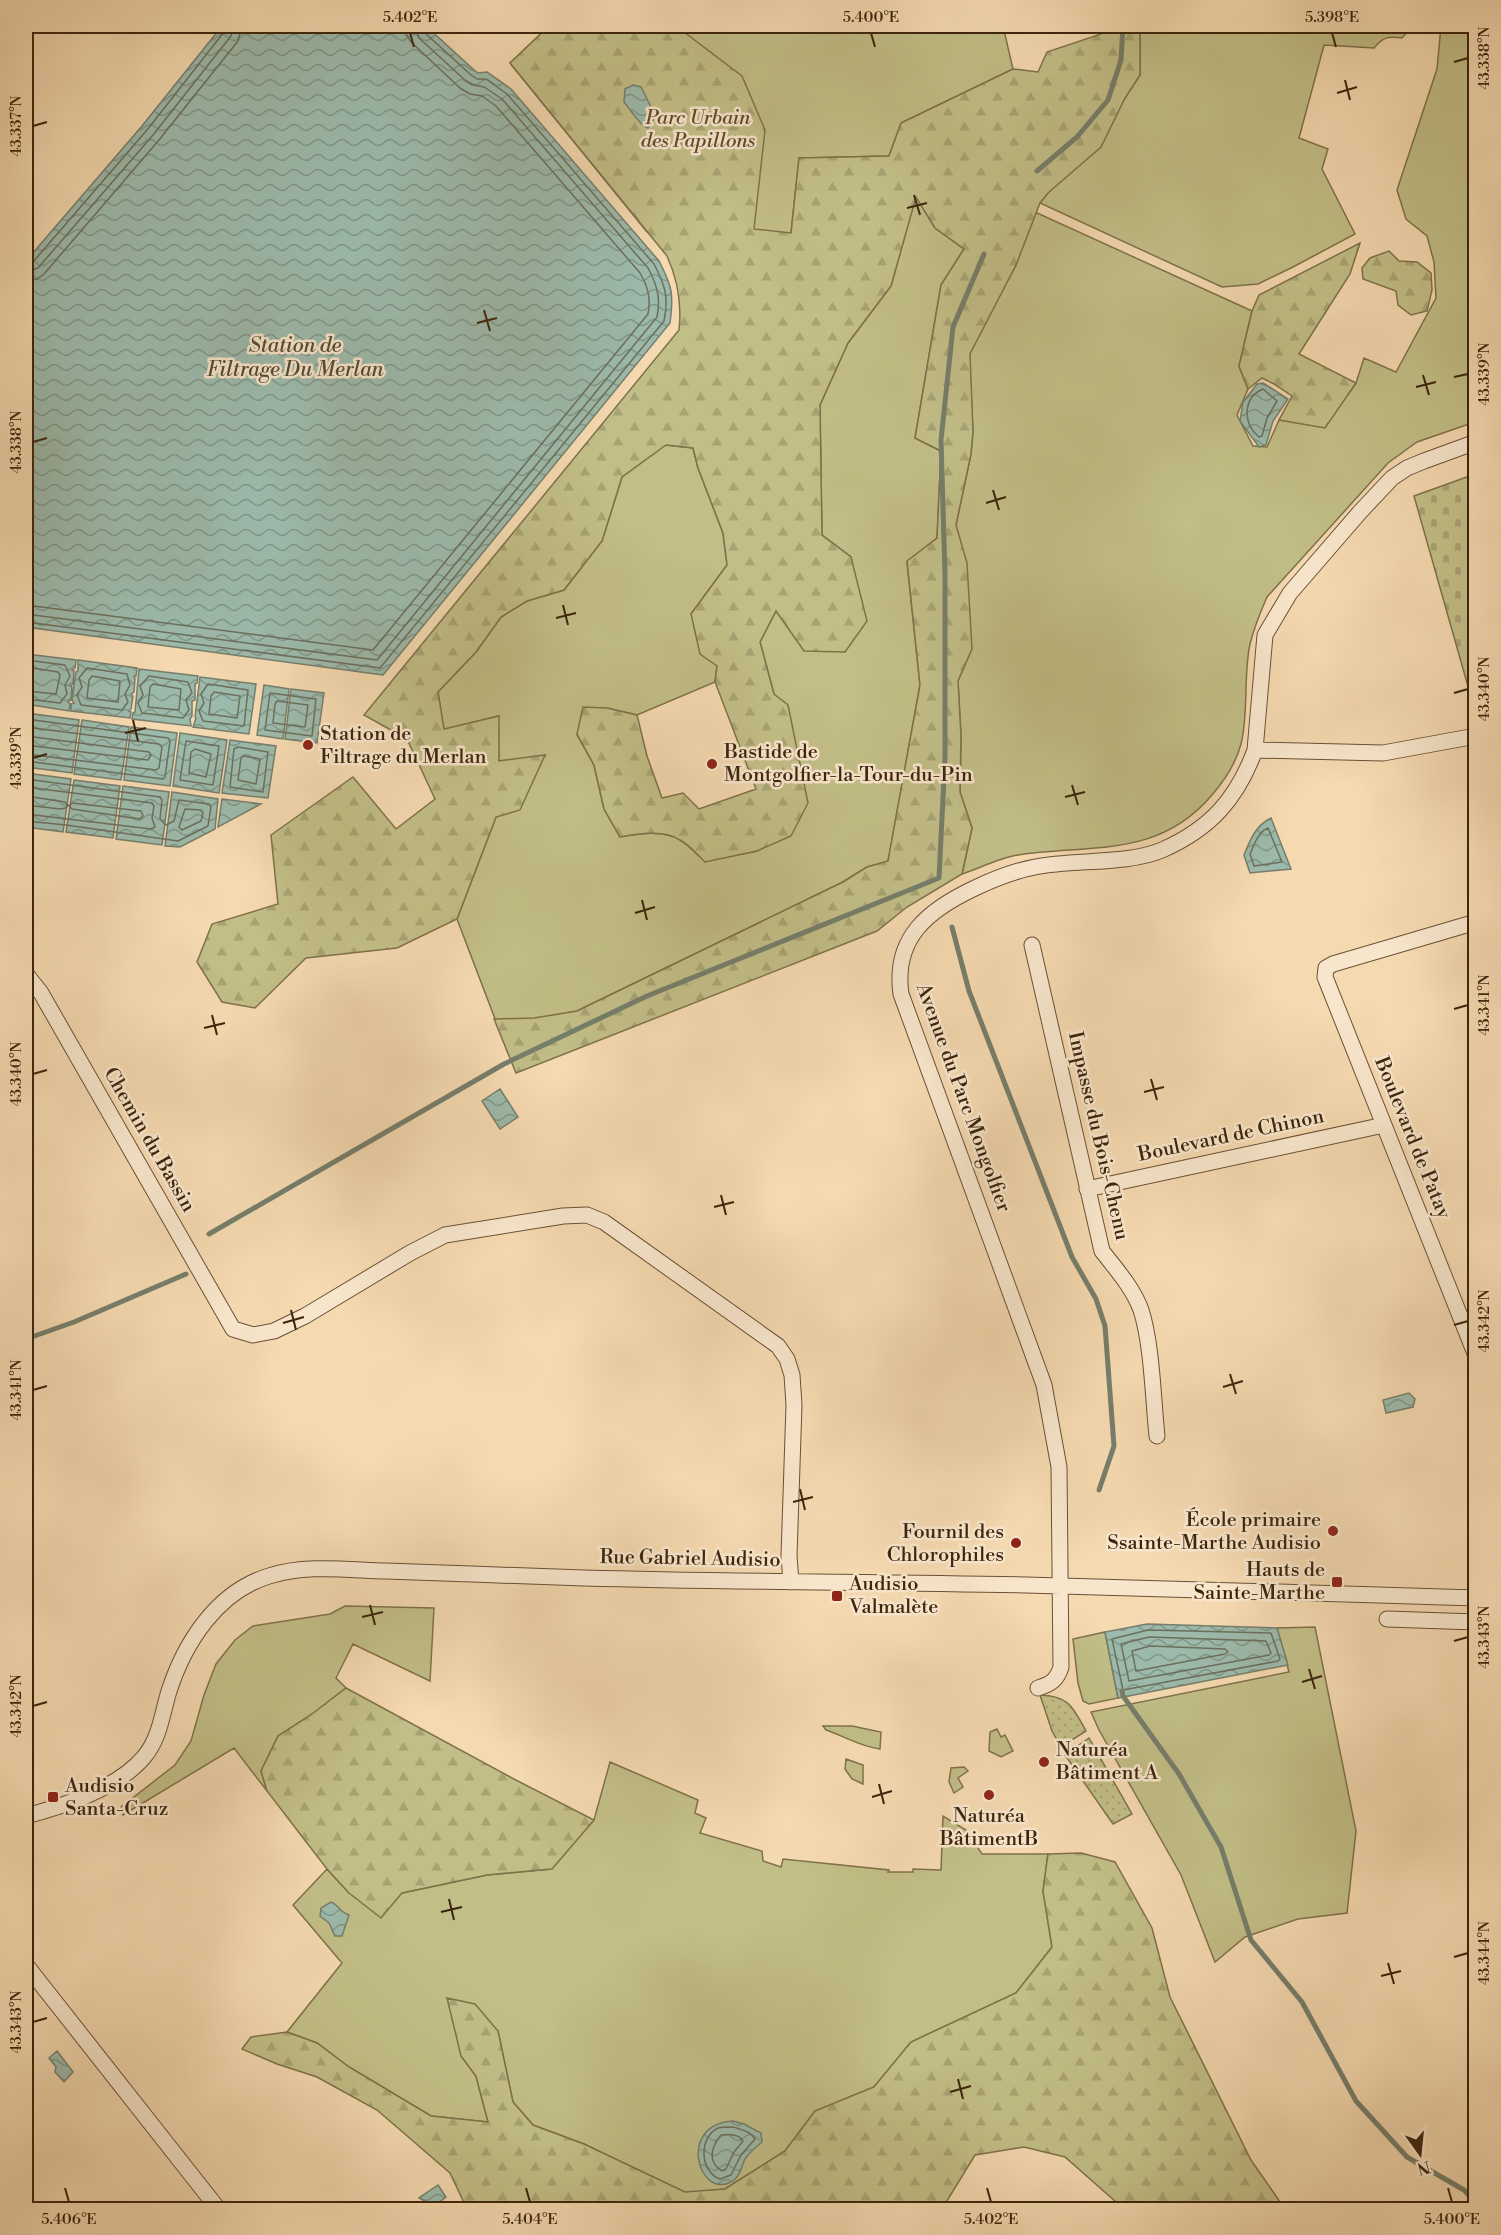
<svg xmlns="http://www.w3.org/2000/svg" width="1501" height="2235" font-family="'Libre Bodoni',serif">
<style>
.green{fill:#c2be87;stroke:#7f714a;stroke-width:1.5}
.forest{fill:url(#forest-firs);stroke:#7f714a;stroke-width:1.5}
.cemetery{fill:url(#cemetery-stones);stroke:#7f714a;stroke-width:1.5}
.garden{fill:url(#garden-dots);stroke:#7f714a;stroke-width:1.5}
.water{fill:url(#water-waves);stroke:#767e6b;stroke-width:1.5}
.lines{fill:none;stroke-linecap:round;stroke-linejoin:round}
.shore{stroke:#6c6f5c;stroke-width:1.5}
.stream{stroke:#767e6b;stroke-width:5}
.street-casing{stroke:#6a5135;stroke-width:17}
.street{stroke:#f8e6cc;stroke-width:15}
.ticks{fill:none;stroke:#3c240c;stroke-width:2}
.poi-dot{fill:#8f2418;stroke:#f8e6cc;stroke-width:2}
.labels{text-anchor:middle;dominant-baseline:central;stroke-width:5;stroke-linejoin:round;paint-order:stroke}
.park-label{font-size:20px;font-style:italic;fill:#5e4a2b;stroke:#f8e6cc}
.poi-label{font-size:20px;fill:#3c240c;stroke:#f8e6cc;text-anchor:start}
.street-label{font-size:20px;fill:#3c240c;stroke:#f8e6cc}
.water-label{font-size:21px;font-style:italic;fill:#544a34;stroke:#f8e6cc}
.neatline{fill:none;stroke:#3c240c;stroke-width:2}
.ticks-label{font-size:15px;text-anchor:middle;fill:#3c240c}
</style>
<defs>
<pattern id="forest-firs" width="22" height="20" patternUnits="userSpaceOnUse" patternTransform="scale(1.5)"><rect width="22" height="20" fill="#c2be87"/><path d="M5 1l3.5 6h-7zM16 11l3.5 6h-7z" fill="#a8a373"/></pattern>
<pattern id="cemetery-stones" width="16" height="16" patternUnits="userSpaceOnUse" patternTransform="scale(1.5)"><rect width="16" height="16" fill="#c2be87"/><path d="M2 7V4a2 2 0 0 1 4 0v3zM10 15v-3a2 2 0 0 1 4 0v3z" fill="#a8a373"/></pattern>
<pattern id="garden-dots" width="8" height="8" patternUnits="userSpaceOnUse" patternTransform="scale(1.5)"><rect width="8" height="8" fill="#c2be87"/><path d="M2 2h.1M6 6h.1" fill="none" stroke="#a8a373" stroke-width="1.8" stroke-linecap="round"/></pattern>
<pattern id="water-waves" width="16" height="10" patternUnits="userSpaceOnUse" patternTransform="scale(1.5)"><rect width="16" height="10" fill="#9cbaab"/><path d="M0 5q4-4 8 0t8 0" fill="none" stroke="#80978a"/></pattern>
</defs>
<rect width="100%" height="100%" fill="#f5d9b0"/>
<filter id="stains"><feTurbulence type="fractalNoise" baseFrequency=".00333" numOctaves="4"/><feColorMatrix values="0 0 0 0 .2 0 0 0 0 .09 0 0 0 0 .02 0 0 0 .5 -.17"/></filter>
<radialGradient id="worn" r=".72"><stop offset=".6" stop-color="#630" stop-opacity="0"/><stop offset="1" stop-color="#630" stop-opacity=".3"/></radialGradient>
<!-- green -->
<path class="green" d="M 549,26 L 1003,26 L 1013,69 L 901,123 L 889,156 L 799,158 L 791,233 L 647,232 L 510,63 Z
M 1142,26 L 1409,26 L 1408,31 L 1402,38 C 1388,36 1383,37 1374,48 L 1324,45 L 1299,138 L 1328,149 L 1322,169 L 1355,234 L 1293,267 L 1258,284 L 1222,287 L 1040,203 L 1125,98 L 1140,75 L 1140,30 Z
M 1441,26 L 1475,26 L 1475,422 L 1417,442 L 1388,463 L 1267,597 C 1260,613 1254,628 1250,644 C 1243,677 1249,711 1241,744 C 1236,763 1224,781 1212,795 C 1158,859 1090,844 1018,855 C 999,858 980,868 962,874 L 972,828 L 960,792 L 961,736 L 958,681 L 971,649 L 956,525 L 971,454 L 973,432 L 969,354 L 1016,265 L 1035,212 L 1252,311 L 1239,366 L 1248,389 L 1237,415 L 1253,446 L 1267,447 L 1279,420 L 1325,427 L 1356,383 L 1364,358 L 1396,372 L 1436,298 L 1434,262 L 1427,236 L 1406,219 L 1397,190 L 1437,69 Z
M 916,196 L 935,228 L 964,249 L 941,285 L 915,438 L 941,451 L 937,538 L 907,562 L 920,685 L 888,862 L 867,867 L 843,882 L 577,1011 L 508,1053 L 457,919 L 496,817 L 545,756 L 499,761 L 498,716 L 444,730 L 438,692 L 476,652 L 501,617 L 527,601 L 564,590 L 602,541 L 622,477 L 665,445 L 693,448 L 698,468 L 723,533 L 727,565 L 691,614 L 717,666 L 715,682 L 637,715 L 607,708 L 577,735 L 594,765 L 604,809 L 620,837 C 637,834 664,829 680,840 C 689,845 697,854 705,861 L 757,851 L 774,694 L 760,642 L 776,611 L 851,557 L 822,535 L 820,405 L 848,343 L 891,286 Z
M 345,1606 L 434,1608 L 430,1681 L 353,1644 L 336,1678 L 346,1688 L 310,1716 L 278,1736 L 261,1771 L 267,1791 L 234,1748 L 123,1815 L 121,1807 L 175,1765 L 191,1741 L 204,1695 L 216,1664 L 235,1640 L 253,1626 L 330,1614 Z
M 1315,1627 L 1356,1831 L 1347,1913 L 1298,1919 L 1245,1937 L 1215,1962 L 1181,1875 L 1099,1730 L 1091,1712 L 1289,1672 L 1277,1628 Z
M 1105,1632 L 1118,1698 L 1089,1704 L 1083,1701 L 1078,1683 L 1073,1639 Z
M 823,1726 L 852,1726 L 881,1732 L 880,1749 C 861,1747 844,1736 826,1730 Z
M 997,1729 L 1001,1737 L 1005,1735 L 1013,1751 L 1001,1757 L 989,1751 L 990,1732 Z
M 846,1759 L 863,1765 L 863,1784 L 852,1779 L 845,1769 Z
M 610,1762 L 698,1800 L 695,1813 L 706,1818 L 700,1833 L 762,1851 L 763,1861 L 781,1867 L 783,1859 L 889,1870 L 888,1872 L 913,1872 L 913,1869 L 941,1870 L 943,1816 L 966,1830 L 982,1854 L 1048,1854 L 1043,1891 L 1052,1947 L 1016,1993 L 911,2042 L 874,2087 L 815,2111 L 785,2151 L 725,2189 L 685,2193 L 584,2144 L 533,2125 L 513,2102 L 498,2031 L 461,2056 L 476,2076 L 488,2122 L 431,2116 L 349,2067 L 317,2043 L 287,2032 L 342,1963 L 293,1905 L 327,1869 L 349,1893 L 402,1893 L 487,1875 L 551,1869 L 594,1820 Z
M 964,1767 L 968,1771 L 958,1778 L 963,1787 L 954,1793 L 949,1782 L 951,1768 Z"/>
<!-- forest -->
<path class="forest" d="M 549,26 L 676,26 L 742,76 L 765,130 L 754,229 L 791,233 L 799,158 L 889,156 L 901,123 L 1013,69 L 1038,72 L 1047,52 L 1107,32 L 1110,26 L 1142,26 L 1140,30 L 1140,75 L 1125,98 L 1101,147 L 1048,193 L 1040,203 L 1016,265 L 970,354 L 973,432 L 971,454 L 956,525 L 967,563 L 972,649 L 958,681 L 961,736 L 960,792 L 972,828 L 962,874 L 907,907 L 877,931 L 516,1073 L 494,1019 L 534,1018 L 577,1011 L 843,882 L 867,867 L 888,861 L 920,685 L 907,561 L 937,538 L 941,451 L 915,438 L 941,285 L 964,249 L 935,228 L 916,197 L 891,286 L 848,343 L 820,405 L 822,535 L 851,557 L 867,621 L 845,652 L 804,651 L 776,611 L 760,642 L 774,694 L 788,705 L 808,803 L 791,836 L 757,851 L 705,862 C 697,854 689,845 680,840 C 664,829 637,834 620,837 L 604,809 L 594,765 L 577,734 L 583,707 L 607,708 L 637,715 L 647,756 L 662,798 L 683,793 L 699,809 L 756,789 L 715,682 L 717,666 L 700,654 L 691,614 L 727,565 L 723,533 L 698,468 L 693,448 L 666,445 L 622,477 L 602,541 L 564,590 L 527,601 L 501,617 L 476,652 L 438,692 L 444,729 L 499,716 L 499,761 L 545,755 L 520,810 L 496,817 L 457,919 L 397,948 L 306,958 L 255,1008 L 222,1002 L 197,962 L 212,924 L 278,904 L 271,835 L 353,777 L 396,829 L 435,799 L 407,739 L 364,715 L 679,330 C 682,303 678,280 667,256 L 510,63 Z
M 1360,243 L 1350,274 L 1299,354 L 1356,383 L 1325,428 L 1279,420 L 1292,396 L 1274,384 L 1262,378 L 1248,389 L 1239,366 L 1252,311 L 1259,295 Z
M 1389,251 L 1399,261 L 1417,262 L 1431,273 L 1432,290 L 1427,311 L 1411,315 L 1398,305 L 1396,291 L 1363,279 L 1362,268 L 1370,258 Z
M 346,1688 L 512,1778 L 594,1820 L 552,1869 L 487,1875 L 402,1893 L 381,1918 L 349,1893 L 327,1869 L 267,1791 L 261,1771 L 278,1736 L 312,1714 Z
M 1081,1853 L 1115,1862 L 1152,1928 L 1170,1997 L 1251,2160 L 1285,2209 L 1124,2209 L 1065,2157 L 1024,2147 L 975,2155 L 942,2209 L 467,2209 L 450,2173 L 377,2110 L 317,2077 L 277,2064 L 242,2049 L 251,2037 L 287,2032 L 317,2043 L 349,2067 L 431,2116 L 488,2122 L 476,2076 L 461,2056 L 447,1998 L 475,2004 L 498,2031 L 513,2102 L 533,2125 L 584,2144 L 685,2192 L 725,2189 L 785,2151 L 815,2111 L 874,2087 L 911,2042 L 1016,1993 L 1052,1947 L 1043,1891 L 1048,1854 Z"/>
<!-- cemetery -->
<path class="cemetery" d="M 1475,474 L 1476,474 L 1475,711 L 1414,496 Z"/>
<!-- garden -->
<path class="garden" d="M 1040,1695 C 1069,1696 1073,1707 1086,1731 L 1061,1747 L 1052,1731 Z
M 1089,1738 L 1132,1814 L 1113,1824 L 1065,1755 Z"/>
<!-- water -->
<path class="water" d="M 222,26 L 426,26 L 474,70 L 478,73 L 487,72 L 511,89 L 659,261 C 672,286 674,294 670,323 L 383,675 L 26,627 L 26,261 L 142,126 Z
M 633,85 L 641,87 L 650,105 L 653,120 L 648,128 C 640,126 630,109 624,102 L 625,89 Z
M 1263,383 L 1288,399 L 1273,421 L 1266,445 L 1259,447 L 1240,421 L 1243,402 L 1257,384 Z
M 26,654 L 76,660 L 75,668 L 72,670 L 74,671 L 73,684 L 70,686 L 72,687 L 71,700 L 68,702 L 70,704 L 69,711 L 26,704 Z
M 78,660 L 137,668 L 136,676 L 134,676 L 135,679 L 134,692 L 131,694 L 133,696 L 131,709 L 129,711 L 131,712 L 130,718 L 71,711 L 71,704 L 74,703 L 72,700 L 76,672 L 78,671 Z
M 139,669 L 198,676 L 197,683 L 195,684 L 195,700 L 192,701 L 192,716 L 190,719 L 191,726 L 132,719 L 133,713 L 135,712 Z
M 200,677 L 256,684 L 249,734 L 193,727 L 196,718 L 195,717 Z
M 264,685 L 289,689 L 283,739 L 257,735 Z
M 291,689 L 324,693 L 317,743 L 285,739 Z
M 26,713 L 79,720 L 72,773 L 26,767 Z
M 82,720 L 129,727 L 121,780 L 74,774 Z
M 131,727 L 177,733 L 170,786 L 124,780 Z
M 180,733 L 227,740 L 219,793 L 173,786 Z
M 230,740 L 276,746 L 268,798 L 222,793 Z
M 26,773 L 71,779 L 63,832 L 26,827 Z
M 74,780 L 120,786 L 113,838 L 66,832 Z
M 123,786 L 169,792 L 162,845 L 116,839 Z
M 172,792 L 218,799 L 215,829 L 180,847 L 165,846 Z
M 222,799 L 261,804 L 218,827 Z
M 1271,818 L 1291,869 L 1250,873 L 1244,855 C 1250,840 1256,825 1271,818 Z
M 500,1089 L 518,1117 L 500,1129 L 482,1101 Z
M 1409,1393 L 1415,1399 L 1413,1407 L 1386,1413 L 1383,1400 Z
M 1147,1624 L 1277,1628 L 1288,1665 L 1118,1698 L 1105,1632 Z
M 331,1902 C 338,1904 340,1913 349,1915 L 342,1936 L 335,1936 L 329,1923 L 320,1916 L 321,1908 Z
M 57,2051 L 73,2072 L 64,2082 L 55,2072 L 56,2067 L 49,2058 Z
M 733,2121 L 744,2124 L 761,2133 L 762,2142 C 756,2147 749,2153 745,2159 C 741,2167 740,2178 731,2182 C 698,2199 677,2124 733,2121 Z
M 438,2185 L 446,2197 L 434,2206 L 419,2198 Z"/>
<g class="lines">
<!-- shore -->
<path class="shore" d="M 26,265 L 33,262 L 147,130 L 224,32 L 226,26
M 26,272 L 38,268 L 153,135 L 231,36 L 233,26
M 26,281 L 37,279 L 44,274 L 159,140 L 238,41 L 242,26
M 1263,389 L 1277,401 L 1267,418 L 1262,436 L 1259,437 C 1243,424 1242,398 1263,389 Z
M 26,605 L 373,650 L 648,314 C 651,298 648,287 640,273 L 496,106 L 482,96 L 470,94 L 460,88 L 411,42 L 406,34 L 406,26
M 26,614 L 377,660 L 657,317 C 661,298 657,285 648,268 L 502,99 L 484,87 L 474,85 L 466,81 L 419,38 L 415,26
M 26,622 L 380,668 L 664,321 C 669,297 665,285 654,264 L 507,94 L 486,79 L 477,79 L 471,75 L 424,32 L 422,26
M 26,660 L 65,665 L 70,676 L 65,685 L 67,694 L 60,703 L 26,699
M 26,667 L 58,672 L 60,675 L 56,694 L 26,691
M 87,668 L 127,674 L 130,685 L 125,694 L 128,702 L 122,710 L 81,705 L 77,695 L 82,687 L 79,678 Z
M 92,676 L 120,681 L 118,702 L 87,698 L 89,680 Z
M 149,676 L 188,682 L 192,693 L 186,700 L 189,710 L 183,718 L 142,713 L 138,703 L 143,695 L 140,686 Z
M 153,684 L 181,689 L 179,710 L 148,707 L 150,687 Z
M 208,684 L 248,690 L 244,726 L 203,721 L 199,711 L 204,703 L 201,694 Z
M 214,692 L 240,696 L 237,718 L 209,714 L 211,696 Z
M 270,693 L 316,699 L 312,736 L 265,730 Z
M 277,701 L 308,705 L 305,727 L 273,723 L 275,704 Z
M 26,719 L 168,738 L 170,741 L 165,777 L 163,779 L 26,761
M 26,727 L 159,744 L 162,747 L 159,768 L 156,770 L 26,754
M 26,736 L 149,752 L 151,755 L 148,760 L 26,745
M 186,741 L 219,746 L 213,785 L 180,780 Z
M 238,747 L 268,752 L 263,792 L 230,787 L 234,749 Z
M 195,749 L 211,754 L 206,777 L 189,773 L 191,752 Z
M 244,756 L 260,759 L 256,784 L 238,780 L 241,758 Z
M 26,779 L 160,797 L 162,800 L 160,819 L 166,825 L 174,821 L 179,800 L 209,804 L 211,807 L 208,826 L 178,841 L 66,825 L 26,821
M 26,787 L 152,803 L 154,806 L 152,818 L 155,827 L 151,829 L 26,814
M 26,796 L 65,802 L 68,805 L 66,808 L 60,809 L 26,805
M 72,803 L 141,811 L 143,816 L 140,819 L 72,809 L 69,806 Z
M 185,809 L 201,810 L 203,813 L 201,821 L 182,830 L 179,827 Z
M 1268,828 L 1282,862 L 1254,866 L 1250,854 C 1254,845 1258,832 1268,828 Z
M 1148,1630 L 1271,1633 L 1280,1659 L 1278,1661 L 1123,1690 L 1112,1639 Z
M 1149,1637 L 1266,1641 L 1271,1653 L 1269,1655 L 1129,1681 L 1121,1644 Z
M 1150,1646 L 1225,1649 L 1228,1652 L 1225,1654 L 1136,1671 L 1132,1651 Z
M 733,2127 C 740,2129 752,2132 755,2139 L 741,2155 L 731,2175 L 720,2179 C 700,2172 698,2138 718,2128 C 722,2127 728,2127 733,2127 Z
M 721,2135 C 728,2134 739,2134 743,2141 L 734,2152 L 726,2169 L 722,2171 C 707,2162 711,2147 721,2135 Z"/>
<!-- stream -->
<path class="stream" d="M 1037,171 L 1077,137 L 1108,100 L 1121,60 L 1123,26
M 952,927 L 969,991 L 1072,1257 L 1096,1299 L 1105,1326 L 1114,1446 L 1099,1490
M 209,1234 L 504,1064 L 647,996 L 939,878 L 945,758 L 945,574 L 941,440 L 953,327 L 984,254
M 26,1339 L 74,1322 L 186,1274
M 1122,1691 L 1123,1696 L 1179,1774 L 1221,1847 L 1251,1940 L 1302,2002 L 1356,2101 L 1407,2157 L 1464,2190 L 1476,2203"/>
<defs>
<path id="street" d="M 1255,750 L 1383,753 L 1476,736
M 1476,922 L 1333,964 L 1326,968 L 1325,977 L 1476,1356
M 1032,945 L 1102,1251 C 1116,1269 1133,1288 1141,1310 C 1152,1344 1153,1398 1157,1436
M 26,974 L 41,993 L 233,1329 L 253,1335 L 274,1331 L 305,1316 L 410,1253 L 445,1235 L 563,1216 L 587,1215 L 604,1222 L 778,1346 L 787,1359 L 792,1375 L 794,1405 L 789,1556 L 791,1582
M 1087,1189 L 1384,1125
M 1387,1619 L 1476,1622
M 1038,1688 C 1051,1684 1057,1680 1061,1667 L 1059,1467 L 1044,1385 L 901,994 C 893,938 928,910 975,888 C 994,879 1014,871 1035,867 C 1074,859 1126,865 1162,850 C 1210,829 1237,799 1255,750 L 1265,635 L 1290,593 L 1360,512 L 1392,478 L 1407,468 L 1424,461 L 1476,442
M 26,1816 C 64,1806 118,1788 144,1757 C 160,1738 162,1714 169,1691 C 185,1642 217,1592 269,1576 C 306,1564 348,1570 386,1571 C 452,1573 518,1576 584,1578 C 731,1582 878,1582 1026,1585 C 1176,1588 1326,1594 1476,1598
M 26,1965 L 219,2210"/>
</defs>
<!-- street casing -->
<use href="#street" class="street-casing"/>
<!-- street -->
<use href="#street" class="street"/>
</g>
<!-- ticks -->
<path class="ticks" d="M 410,33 L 414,47M 871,33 L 875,47M 1332,33 L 1336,47M 1454,62 L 1468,58M 1345,80 L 1350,100M 1337,93 L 1357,87M 33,126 L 47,122M 914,195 L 920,215M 907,208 L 927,203M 484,310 L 490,331M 477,323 L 497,318M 1423,375 L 1429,395M 1454,377 L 1468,374M 1416,387 L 1436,382M 33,442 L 47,438M 993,490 L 999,510M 986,503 L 1006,497M 563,605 L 568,625M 556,618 L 576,613M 1454,693 L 1468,689M 133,720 L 138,741M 125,733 L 146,728M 33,758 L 47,754M 1072,785 L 1078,805M 1065,797 L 1085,792M 642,900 L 647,920M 635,913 L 655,907M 1454,1009 L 1468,1005M 212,1015 L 217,1035M 204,1028 L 225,1023M 33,1074 L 47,1070M 1151,1079 L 1157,1100M 1144,1092 L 1164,1087M 721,1195 L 726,1215M 714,1207 L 734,1202M 291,1310 L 296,1330M 283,1323 L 304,1317M 1454,1325 L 1468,1321M 1230,1374 L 1236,1394M 1223,1387 L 1243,1381M 33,1390 L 47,1386M 800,1489 L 805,1510M 793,1502 L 813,1497M 370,1605 L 375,1625M 362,1617 L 383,1612M 1454,1641 L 1468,1637M 1309,1669 L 1315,1689M 1302,1682 L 1322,1676M 33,1706 L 47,1702M 879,1784 L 884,1804M 872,1797 L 892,1791M 449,1899 L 454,1920M 441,1912 L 462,1907M 1454,1957 L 1468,1953M 1388,1963 L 1394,1984M 1381,1976 L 1401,1971M 33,2022 L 47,2018M 958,2079 L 963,2099M 950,2092 L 971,2086M 65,2188 L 69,2202M 526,2188 L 530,2202M 987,2188 L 991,2202M 1448,2188 L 1452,2202"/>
<!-- markers -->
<g class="poi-dot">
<circle cx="308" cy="745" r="6"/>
<circle cx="712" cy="764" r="6"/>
<circle cx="1333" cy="1531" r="6"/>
<circle cx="1016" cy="1543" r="6"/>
<rect x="1331" y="1576" width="12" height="12" rx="3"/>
<rect x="831" y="1590" width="12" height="12" rx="3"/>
<circle cx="1044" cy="1762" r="6"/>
<circle cx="989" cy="1795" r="6"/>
<rect x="47" y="1791" width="12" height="12" rx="3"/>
</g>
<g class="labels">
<!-- park labels -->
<g class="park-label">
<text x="698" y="118">Parc Urbain<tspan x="698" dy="23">des Papillons</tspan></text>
</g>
<!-- poi labels -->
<g class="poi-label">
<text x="320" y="734">Station de<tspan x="320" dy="23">Filtrage du Merlan</tspan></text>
<text x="724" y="752">Bastide de<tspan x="724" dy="23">Montgolfier-la-Tour-du-Pin</tspan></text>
<text x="1321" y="1520" text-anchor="end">École primaire<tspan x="1321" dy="23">Ssainte-Marthe Audisio</tspan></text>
<text x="1004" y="1532" text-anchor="end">Fournil des<tspan x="1004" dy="23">Chlorophiles</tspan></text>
<text x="1325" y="1570" text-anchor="end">Hauts de<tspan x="1325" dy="23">Sainte-Marthe</tspan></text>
<text x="849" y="1584">Audisio<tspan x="849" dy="23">Valmalète</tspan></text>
<text x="1056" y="1750">Naturéa<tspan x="1056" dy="23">Bâtiment A</tspan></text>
<text x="65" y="1786">Audisio<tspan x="65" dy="23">Santa-Cruz</tspan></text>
<text x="989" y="1816" text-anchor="middle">Naturéa<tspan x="989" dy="23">BâtimentB</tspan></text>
</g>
<!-- street labels -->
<g class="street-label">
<text transform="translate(963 1098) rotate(70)">Avenue du Parc Mongolfier</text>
<text transform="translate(1098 1136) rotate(77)">Impasse du Bois-Chenu</text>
<text transform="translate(1231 1136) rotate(-12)">Boulevard de Chinon</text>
<text transform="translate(1412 1138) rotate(68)">Boulevard de Patay</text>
<text transform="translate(149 1140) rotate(60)">Chemin du Bassin</text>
<text transform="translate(690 1559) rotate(1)">Rue Gabriel Audisio</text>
</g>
<!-- water labels -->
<g class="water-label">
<text x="295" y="346">Station de<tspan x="295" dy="24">Filtrage Du Merlan</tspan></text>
</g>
</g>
<!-- margin -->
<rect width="1501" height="2235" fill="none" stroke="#f5d9b0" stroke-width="66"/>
<!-- north arrow -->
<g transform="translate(1420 2154) rotate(165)" stroke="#f8e6cc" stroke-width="4.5" paint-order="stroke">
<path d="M0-4.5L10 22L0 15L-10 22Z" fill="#3c240c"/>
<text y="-9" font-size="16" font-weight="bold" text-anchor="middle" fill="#3c240c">N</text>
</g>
<rect x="33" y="33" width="1435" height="2169" class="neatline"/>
<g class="ticks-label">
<text x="410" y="22">5.402°E</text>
<text x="871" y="22">5.400°E</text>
<text x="1332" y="22">5.398°E</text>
<text transform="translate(1484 58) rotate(-90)" y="5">43.338°N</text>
<text transform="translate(16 126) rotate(-90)" y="5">43.337°N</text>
<text transform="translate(1484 374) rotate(-90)" y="5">43.339°N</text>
<text transform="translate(16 442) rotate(-90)" y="5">43.338°N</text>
<text transform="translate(1484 689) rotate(-90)" y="5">43.340°N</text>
<text transform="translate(16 758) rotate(-90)" y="5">43.339°N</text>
<text transform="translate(1484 1005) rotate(-90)" y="5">43.341°N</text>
<text transform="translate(16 1074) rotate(-90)" y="5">43.340°N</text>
<text transform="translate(1484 1321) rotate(-90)" y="5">43.342°N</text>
<text transform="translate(16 1390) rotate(-90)" y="5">43.341°N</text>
<text transform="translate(1484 1637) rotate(-90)" y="5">43.343°N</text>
<text transform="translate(16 1706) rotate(-90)" y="5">43.342°N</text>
<text transform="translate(1484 1953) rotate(-90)" y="5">43.344°N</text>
<text transform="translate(16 2022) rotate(-90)" y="5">43.343°N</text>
<text x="69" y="2224">5.406°E</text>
<text x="530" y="2224">5.404°E</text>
<text x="991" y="2224">5.402°E</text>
<text x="1452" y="2224">5.400°E</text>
</g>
<rect width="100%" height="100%" filter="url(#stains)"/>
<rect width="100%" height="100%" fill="url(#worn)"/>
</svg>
